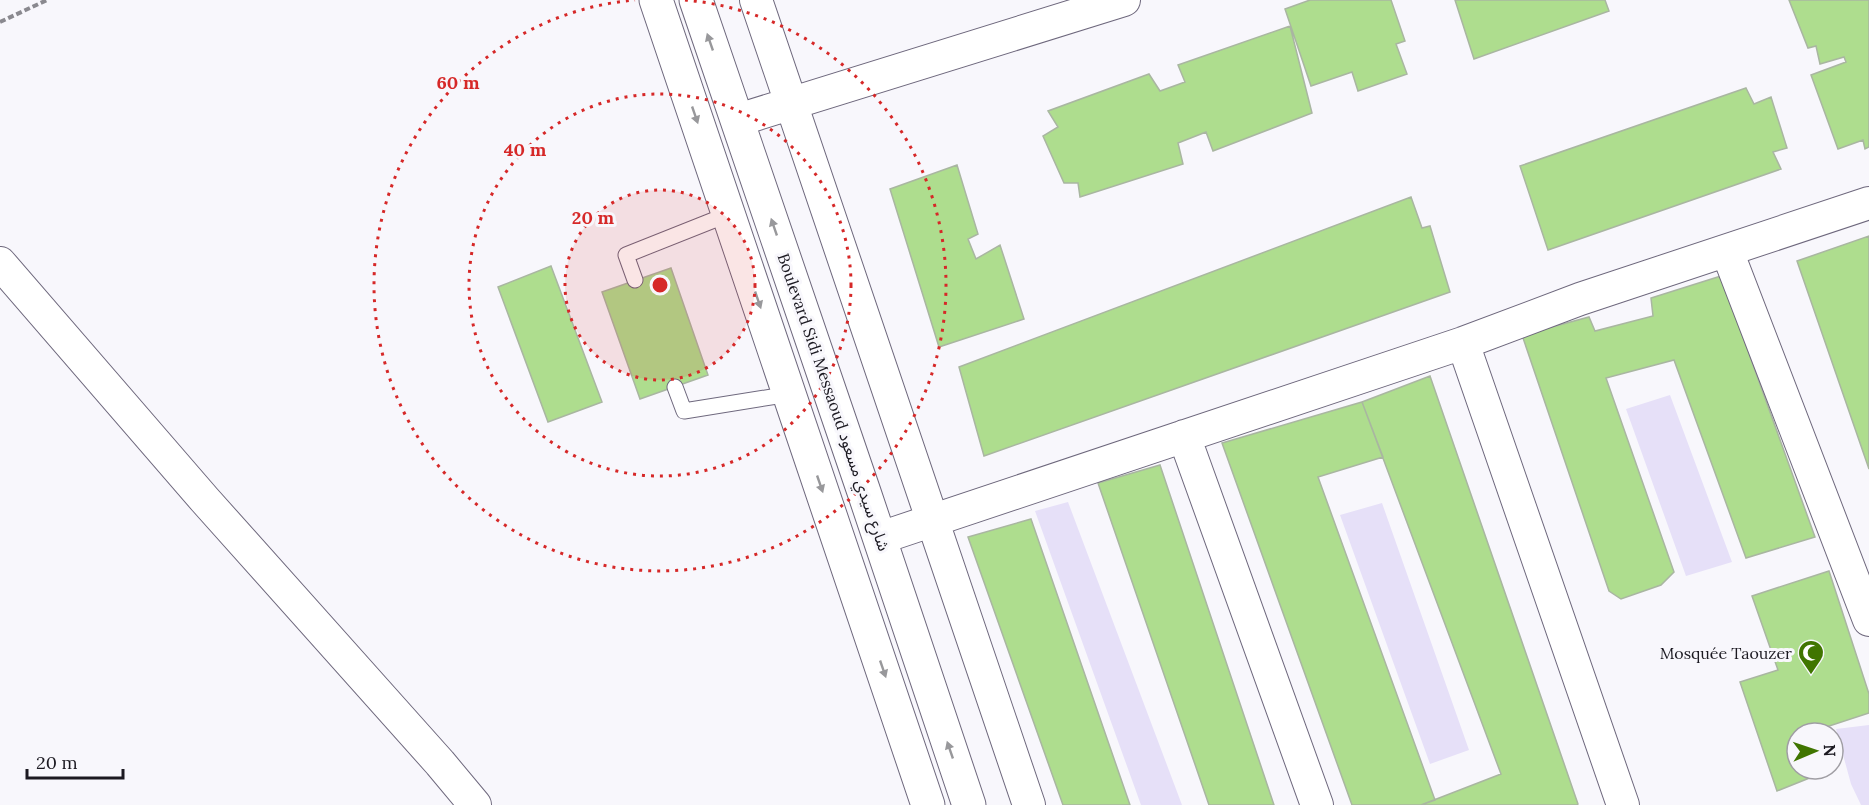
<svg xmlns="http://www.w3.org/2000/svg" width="1869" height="805" font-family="Lora,'Noto Sans Arabic',serif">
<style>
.green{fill:#e6e0f8}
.building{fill:#aedd8e;stroke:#a9b6a1;stroke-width:1.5}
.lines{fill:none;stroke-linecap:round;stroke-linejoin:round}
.service-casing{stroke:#6e687d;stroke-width:17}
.minor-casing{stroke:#6e687d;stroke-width:34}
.tertiary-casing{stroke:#6e687d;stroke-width:35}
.path{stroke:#8a898f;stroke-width:4;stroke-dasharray:6 3;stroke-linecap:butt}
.service{stroke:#fff;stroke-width:15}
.minor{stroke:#fff;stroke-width:32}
.tertiary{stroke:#fff;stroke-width:33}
.oneway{fill:#98989b}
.ring{fill:none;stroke:#d62828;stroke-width:3;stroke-dasharray:3 6}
.labels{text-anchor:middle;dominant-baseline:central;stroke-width:6;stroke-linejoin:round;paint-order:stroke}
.street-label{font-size:16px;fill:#1b1921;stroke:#f8f7fc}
.poi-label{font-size:16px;fill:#1b1921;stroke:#f8f7fc;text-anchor:end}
.centre{fill:#d62828;stroke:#f8f7fc;stroke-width:3}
.ring-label{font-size:18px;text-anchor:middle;font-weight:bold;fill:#d62828;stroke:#f8f7fc;stroke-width:6;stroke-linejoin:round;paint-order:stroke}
</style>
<rect width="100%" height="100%" fill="#f8f7fc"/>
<!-- green -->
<path class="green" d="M 1670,395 L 1732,562 L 1686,576 L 1626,409 Z
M 1068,502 L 1182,805 L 1141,805 L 1035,511 Z
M 1382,503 L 1469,750 L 1430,764 L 1340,515 Z
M 1869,725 L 1869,805 L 1861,805 L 1851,784 L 1836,729 Z"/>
<!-- building -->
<path class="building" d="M 1310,0 L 1391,0 L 1405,41 L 1396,44 L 1407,74 L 1358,91 L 1352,72 L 1311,86 L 1285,9 Z
M 1455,0 L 1605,0 L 1609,11 L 1474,59 Z
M 1789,0 L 1869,0 L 1869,147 L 1865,149 L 1863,140 L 1838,149 L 1811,75 L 1846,62 L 1844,57 L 1820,64 L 1816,46 L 1808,48 Z
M 1290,26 L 1312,113 L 1213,151 L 1206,132 L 1178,143 L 1183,164 L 1080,197 L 1078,183 L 1064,183 L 1043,136 L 1058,127 L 1048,111 L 1149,74 L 1160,91 L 1185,82 L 1178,65 Z
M 1746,88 L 1754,104 L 1771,97 L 1787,148 L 1773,152 L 1781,169 L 1548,250 L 1520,166 Z
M 957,165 L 978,234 L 968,239 L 976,259 L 1000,245 L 1024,319 L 939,347 L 890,189 Z
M 1411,197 L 1422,228 L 1430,226 L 1450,292 L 984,456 L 959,367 Z
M 1869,236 L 1869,469 L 1797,261 Z
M 551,266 L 602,402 L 548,422 L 498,287 Z
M 671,268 L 708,375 L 640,399 L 602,292 Z
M 1721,276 L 1815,537 L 1746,558 L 1674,360 L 1606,378 L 1674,572 L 1661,585 L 1621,599 L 1609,591 L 1522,335 L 1589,317 L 1595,331 L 1653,316 L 1651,298 Z
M 1430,376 L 1578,804 L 1577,805 L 1421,805 L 1501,774 L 1362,402 Z
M 1362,402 L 1383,457 L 1318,477 L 1435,800 L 1421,805 L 1352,805 L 1222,443 Z
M 1160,465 L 1274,805 L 1209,805 L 1098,483 Z
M 1031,519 L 1130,805 L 1063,805 L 968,537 Z
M 1829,571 L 1869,694 L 1869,713 L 1823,728 L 1824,733 L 1797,733 L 1797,769 L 1832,769 L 1777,791 L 1740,682 L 1778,670 L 1752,596 Z"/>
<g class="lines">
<defs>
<path id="service" d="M 635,280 L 626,255 L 729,214
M 675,387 L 684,411 L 790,394"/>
<path id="minor" d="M 756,0 L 1029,805
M 738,120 L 1124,0
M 1727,251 L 1869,620
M 0,263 L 205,500 L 440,763 L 475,805
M 1463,343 L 1623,805
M 1184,436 L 1317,805
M 880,538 L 1463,343 L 1580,299 L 1869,203"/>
<path id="tertiary" d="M 656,0 L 928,805
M 696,0 L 864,492 L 969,805"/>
</defs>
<!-- service casing -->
<use href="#service" class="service-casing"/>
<!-- minor casing -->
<use href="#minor" class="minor-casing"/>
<!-- tertiary casing -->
<use href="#tertiary" class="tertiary-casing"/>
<!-- path -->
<path class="path" d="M 0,22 L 47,0"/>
<!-- service -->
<use href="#service" class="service"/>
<!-- minor -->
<use href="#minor" class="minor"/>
<!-- tertiary -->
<use href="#tertiary" class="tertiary"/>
</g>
<!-- one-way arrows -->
<defs><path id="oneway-solid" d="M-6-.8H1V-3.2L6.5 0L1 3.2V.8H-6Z" transform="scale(1.5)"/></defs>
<g class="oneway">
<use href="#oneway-solid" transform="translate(710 42) rotate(-109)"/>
<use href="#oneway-solid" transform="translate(695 115) rotate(71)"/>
<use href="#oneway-solid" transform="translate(774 227) rotate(-109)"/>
<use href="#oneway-solid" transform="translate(758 300) rotate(71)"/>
<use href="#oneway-solid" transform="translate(820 484) rotate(71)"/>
<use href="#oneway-solid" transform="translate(883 669) rotate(71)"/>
<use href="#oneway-solid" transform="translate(950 750) rotate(-109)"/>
</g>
<!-- distance rings -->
<circle cx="660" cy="285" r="95" fill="#d62828" fill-opacity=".12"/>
<g class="ring">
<circle cx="660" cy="285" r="95"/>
<circle cx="660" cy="285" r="191"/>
<path d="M685 0A286 286 0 1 1 635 0"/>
</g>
<!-- icons -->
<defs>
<symbol id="mosque-pin" viewBox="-11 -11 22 30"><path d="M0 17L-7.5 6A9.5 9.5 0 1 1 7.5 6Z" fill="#407500" stroke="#f8f7fc"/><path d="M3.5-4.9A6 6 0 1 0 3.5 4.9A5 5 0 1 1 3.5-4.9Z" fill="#fff"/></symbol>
</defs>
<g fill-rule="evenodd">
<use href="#mosque-pin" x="1796" y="638" width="30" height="40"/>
</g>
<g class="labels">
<!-- street labels -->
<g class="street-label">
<text transform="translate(834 402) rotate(71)">Boulevard Sidi Messaoud شارع سيدي مسعود</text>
</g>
<!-- poi labels -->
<g class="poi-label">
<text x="1792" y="653">Mosquée Taouzer</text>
</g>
</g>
<circle cx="660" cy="285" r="9" class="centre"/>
<g class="ring-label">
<text x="458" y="89">60 m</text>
<text x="525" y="156">40 m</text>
<text x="593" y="224">20 m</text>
</g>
<!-- north arrow -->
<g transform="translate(1815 751) rotate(88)"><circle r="28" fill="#f8f7fc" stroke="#a09ea4" stroke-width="1.5"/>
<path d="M0-4.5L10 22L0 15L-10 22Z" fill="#407500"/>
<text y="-9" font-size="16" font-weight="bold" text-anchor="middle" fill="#1b1921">N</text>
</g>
<!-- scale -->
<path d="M27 769v9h96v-9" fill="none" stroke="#1b1921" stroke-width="3"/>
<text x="36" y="769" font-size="18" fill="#1b1921" stroke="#f8f7fc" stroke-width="4.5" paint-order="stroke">20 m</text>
</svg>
